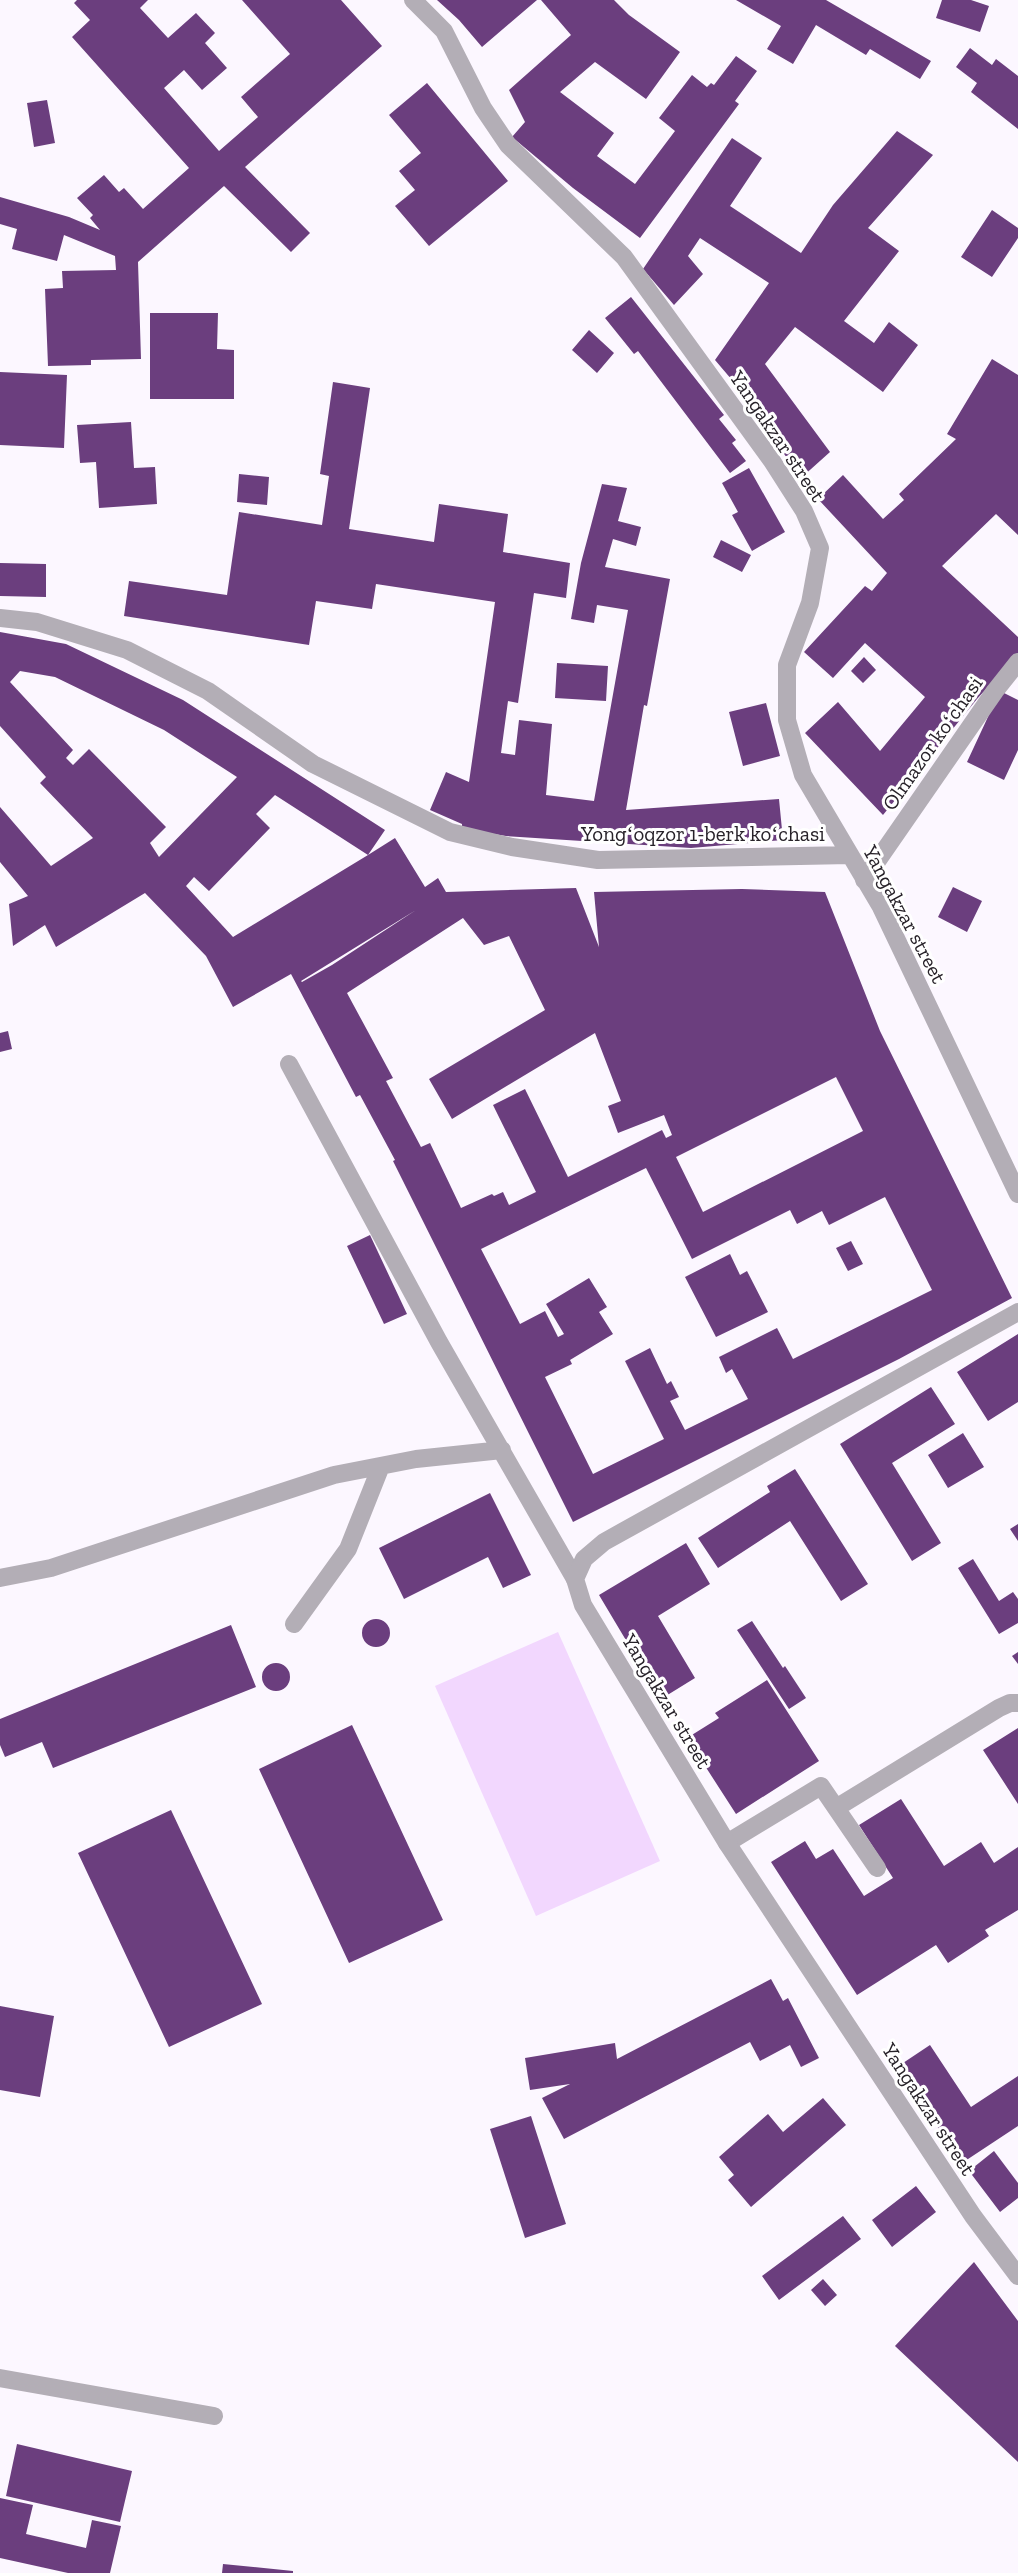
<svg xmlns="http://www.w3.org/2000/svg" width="1018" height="2573" font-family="'Zilla Slab',serif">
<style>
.green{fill:#f2d7fe}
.building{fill:#6b3e7e;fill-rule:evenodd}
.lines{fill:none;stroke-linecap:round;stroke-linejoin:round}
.lane{stroke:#b3aeb6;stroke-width:18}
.street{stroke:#b3aeb6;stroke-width:18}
.labels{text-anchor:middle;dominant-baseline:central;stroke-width:6;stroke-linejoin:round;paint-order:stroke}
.street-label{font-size:21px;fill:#272229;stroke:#fff}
</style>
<rect width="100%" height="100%" fill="#fcf7ff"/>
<!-- green -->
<path class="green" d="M 558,1632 L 660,1861 L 536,1916 L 435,1686 Z"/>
<!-- building -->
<path class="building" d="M 77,0 L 148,0 L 140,8 L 168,38 L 196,13 L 215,33 L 205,43 L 227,68 L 202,90 L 184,70 L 164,88 L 219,151 L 258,117 L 241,97 L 290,54 L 242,0 L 341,0 L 382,46 L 245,167 L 310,233 L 291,252 L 224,186 L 138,262 L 141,359 L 91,360 L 91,365 L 48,366 L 45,289 L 63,288 L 62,271 L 116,270 L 115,256 L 64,235 L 57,261 L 12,249 L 17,229 L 0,224 L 0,197 L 69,217 L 100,230 L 90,218 L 93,215 L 77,198 L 104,175 L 119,192 L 124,188 L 143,209 L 189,168 L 72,37 L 90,20 L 74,3 Z
M 437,0 L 537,0 L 482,47 L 459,20 Z
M 541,0 L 614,0 L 629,15 L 680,52 L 646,99 L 595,62 L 560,92 L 614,133 L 597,156 L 635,184 L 675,131 L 659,118 L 692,75 L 707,87 L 711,83 L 714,85 L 736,56 L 757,71 L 735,101 L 739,104 L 640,238 L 573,188 L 512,137 L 525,122 L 509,90 L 571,35 Z
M 736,0 L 826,0 L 931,61 L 920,79 L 870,49 L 866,55 L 816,25 L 793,64 L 767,49 L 781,26 Z
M 942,0 L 971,0 L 989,6 L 980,32 L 936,18 Z
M 970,48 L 992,65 L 996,59 L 1018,76 L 1018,129 L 971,92 L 977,83 L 956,67 Z
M 427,83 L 508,181 L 429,246 L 395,206 L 415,190 L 399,171 L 421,153 L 389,115 Z
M 47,100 L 55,143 L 34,147 L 27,103 Z
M 897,131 L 933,155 L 868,228 L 899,251 L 844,321 L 874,343 L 889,322 L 918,345 L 883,392 L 795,327 L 765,364 L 830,452 L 801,478 L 732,380 L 715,360 L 769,283 L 700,238 L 688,256 L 703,274 L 674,305 L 643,269 L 732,138 L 762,158 L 730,206 L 801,253 L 833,205 Z
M 992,210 L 1018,228 L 1018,238 L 992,277 L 961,257 Z
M 631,297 L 724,415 L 719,419 L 736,440 L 732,443 L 746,461 L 730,473 L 638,351 L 634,354 L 605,318 Z
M 150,313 L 218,313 L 217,349 L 234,350 L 234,399 L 150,399 Z
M 589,330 L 614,353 L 597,373 L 572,350 Z
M 992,359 L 1018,375 L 1018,535 L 996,514 L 942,566 L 1018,637 L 1018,654 L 977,699 L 883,815 L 805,733 L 838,702 L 880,751 L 925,697 L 865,643 L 833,678 L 804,652 L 865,586 L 872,591 L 887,573 L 818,499 L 843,475 L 883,519 L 904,500 L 899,494 L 956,439 L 947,434 Z
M 0,372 L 67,375 L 64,448 L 0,445 Z
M 333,382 L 370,388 L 349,529 L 434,542 L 439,504 L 508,514 L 503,552 L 570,563 L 566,598 L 534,593 L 518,703 L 508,701 L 501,753 L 515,755 L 519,720 L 552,724 L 546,795 L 594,801 L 628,610 L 597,605 L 594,623 L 571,619 L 581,563 L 602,484 L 627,488 L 618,521 L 641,527 L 636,546 L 613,539 L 605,567 L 670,579 L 647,706 L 644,705 L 626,810 L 779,799 L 783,840 L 691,848 L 506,836 L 462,829 L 462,824 L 430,810 L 446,772 L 469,782 L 495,602 L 376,584 L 372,609 L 316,601 L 309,645 L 124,616 L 129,581 L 227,595 L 239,512 L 322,525 L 329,476 L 320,474 Z
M 131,422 L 134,468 L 155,467 L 157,504 L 99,508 L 96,462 L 80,463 L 77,425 Z
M 749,468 L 785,532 L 752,551 L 732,515 L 738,512 L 722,483 Z
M 239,474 L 269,477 L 267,505 L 237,502 Z
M 721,540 L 751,555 L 742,572 L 713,557 Z
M 0,563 L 46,564 L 46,597 L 0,596 Z
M 0,632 L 66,644 L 183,700 L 385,830 L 368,855 L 395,838 L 425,887 L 438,878 L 446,892 L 576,888 L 599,947 L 594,892 L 742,889 L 825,892 L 880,1031 L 1012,1298 L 899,1359 L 573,1522 L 393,1161 L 395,1160 L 360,1095 L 356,1097 L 291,974 L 233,1007 L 206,956 L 145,893 L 56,947 L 45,925 L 13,946 L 9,904 L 28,896 L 0,862 L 0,807 L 51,866 L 93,838 L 40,783 L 46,777 L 0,726 ZM 20,671 L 55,677 L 164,730 L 237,777 L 159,857 L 150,843 L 166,827 L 89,749 L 73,765 L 66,758 L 73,750 L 10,682 ZM 275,795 L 368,855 L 233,937 L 186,886 L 194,877 L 209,891 L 270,828 L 256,814 ZM 416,910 L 332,965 L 302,982 L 301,981 ZM 463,918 L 484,945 L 509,936 L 545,1010 L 429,1079 L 452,1119 L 595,1033 L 621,1101 L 608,1106 L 618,1133 L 664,1115 L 672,1135 L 666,1138 L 662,1130 L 568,1177 L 525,1089 L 493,1105 L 536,1192 L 509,1205 L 503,1192 L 494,1196 L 492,1194 L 461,1208 L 430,1143 L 421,1147 L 386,1081 L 393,1078 L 347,993 ZM 836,1077 L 863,1131 L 703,1212 L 676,1157 ZM 646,1168 L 692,1259 L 790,1210 L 797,1224 L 822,1211 L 829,1225 L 885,1197 L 932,1290 L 793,1359 L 777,1328 L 719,1357 L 726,1373 L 732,1369 L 748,1399 L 685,1430 L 670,1401 L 679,1397 L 671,1381 L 667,1384 L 650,1348 L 625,1361 L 664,1439 L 593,1474 L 545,1377 L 572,1364 L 570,1360 L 613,1334 L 599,1312 L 607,1307 L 589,1278 L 546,1304 L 564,1334 L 558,1337 L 545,1311 L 520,1324 L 481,1249 Z
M 864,657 L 876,670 L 863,683 L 851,671 Z
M 557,663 L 608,666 L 606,701 L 555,698 Z
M 1000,691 L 1018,700 L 1018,750 L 1004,780 L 967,762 Z
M 766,703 L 780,756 L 743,766 L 729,712 Z
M 953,887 L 982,901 L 967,932 L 938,917 Z
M 8,1031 L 12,1049 L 0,1052 L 0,1033 Z
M 370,1235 L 407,1314 L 384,1324 L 347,1246 Z
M 851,1241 L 863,1264 L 848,1271 L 836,1248 Z
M 730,1254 L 740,1275 L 747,1271 L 768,1312 L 716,1337 L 685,1277 Z
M 1018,1334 L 1018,1402 L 988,1421 L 957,1372 Z
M 931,1387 L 955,1424 L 892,1463 L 941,1543 L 912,1561 L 840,1444 Z
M 963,1433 L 984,1467 L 948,1488 L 928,1455 Z
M 795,1469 L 868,1584 L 841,1601 L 790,1521 L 718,1568 L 698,1538 L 770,1492 L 767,1486 Z
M 490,1493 L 531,1575 L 503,1588 L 488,1557 L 404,1599 L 379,1548 Z
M 1018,1524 L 1018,1541 L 1010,1529 Z
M 686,1543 L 710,1584 L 658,1616 L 695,1678 L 661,1699 L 599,1595 Z
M 973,1559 L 999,1601 L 1013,1592 L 1018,1599 L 1018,1623 L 999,1634 L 958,1568 Z
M362 1633a14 14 0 1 1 28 0a14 14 0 1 1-28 0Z
M 752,1621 L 783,1668 L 785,1666 L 806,1698 L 789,1709 L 737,1630 Z
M 231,1625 L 256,1687 L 53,1768 L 42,1742 L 5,1757 L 0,1745 L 0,1719 Z
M 1018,1652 L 1018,1664 L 1012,1656 Z
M262 1677a14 14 0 1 1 28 0a14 14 0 1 1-28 0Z
M 767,1680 L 819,1761 L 736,1814 L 687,1738 L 719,1718 L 715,1713 Z
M 352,1725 L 443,1920 L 349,1963 L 259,1769 Z
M 1018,1728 L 1018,1804 L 983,1750 Z
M 901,1799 L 944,1866 L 981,1842 L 994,1863 L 1018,1847 L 1018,1910 L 985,1930 L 989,1936 L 948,1963 L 936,1945 L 857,1995 L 771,1862 L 805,1841 L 816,1859 L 833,1849 L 864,1896 L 893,1878 L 859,1825 Z
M 171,1810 L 262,2004 L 169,2047 L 78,1853 Z
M 771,1979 L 783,2001 L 788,1998 L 819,2058 L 801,2067 L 790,2045 L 760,2061 L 750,2042 L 564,2139 L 542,2098 L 570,2084 L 530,2090 L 525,2058 L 615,2043 L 617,2059 Z
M 0,2006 L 54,2016 L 40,2097 L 0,2090 Z
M 930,2045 L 971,2107 L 1018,2076 L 1018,2126 L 962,2163 L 897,2067 Z
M 823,2098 L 846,2125 L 751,2207 L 728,2180 L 734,2175 L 719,2157 L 768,2114 L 783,2132 Z
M 531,2116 L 566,2224 L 525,2238 L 490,2129 Z
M 994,2151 L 1018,2183 L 1018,2198 L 1000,2212 L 969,2171 Z
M 916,2186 L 936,2212 L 892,2247 L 872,2220 Z
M 843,2216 L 861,2239 L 779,2300 L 762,2276 Z
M 974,2262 L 1018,2321 L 1018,2462 L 895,2346 Z
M 823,2279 L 837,2295 L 825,2306 L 811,2290 Z
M 17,2444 L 132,2471 L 120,2522 L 6,2496 Z
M 0,2498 L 33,2505 L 26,2534 L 86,2548 L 92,2520 L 121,2526 L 110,2573 L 68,2573 L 0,2558 Z
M 223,2564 L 293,2571 L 293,2573 L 222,2573 Z"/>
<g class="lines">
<!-- lane -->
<path class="lane" d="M 289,1064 L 439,1342 L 575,1579
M 0,1578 L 51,1568 L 334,1475 L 416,1459 L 502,1450
M 294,1624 L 348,1549 L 381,1466
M 836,1808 L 999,1708 L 1010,1703 L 1018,1703
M 727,1843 L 821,1786 L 877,1868
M 0,2378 L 214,2416"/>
<!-- street -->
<path class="street" d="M 413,0 L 444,31 L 483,108 L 508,145 L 624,257 L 772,461 L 804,511 L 820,548 L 810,603 L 787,665 L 787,720 L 803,775 L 881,907 L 1018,1194
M 0,618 L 37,622 L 127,650 L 208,691 L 313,764 L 450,832 L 512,847 L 598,860 L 850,855
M 864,880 L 995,691 L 1018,662
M 1018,1312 L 604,1542 L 584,1559 L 575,1579 L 583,1605 L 727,1843 L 973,2216 L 1018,2276"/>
</g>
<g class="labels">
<!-- street labels -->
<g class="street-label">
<text transform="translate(778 436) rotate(56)">Yangakzar street</text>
<text transform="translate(932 743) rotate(-55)">Olmazor koʻchasi</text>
<text x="703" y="833">Yongʻoqzor 1-berk koʻchasi</text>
<text transform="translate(905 914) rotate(62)">Yangakzar street</text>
<text transform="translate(667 1701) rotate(59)">Yangakzar street</text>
<text transform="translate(929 2109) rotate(57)">Yangakzar street</text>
</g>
</g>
</svg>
